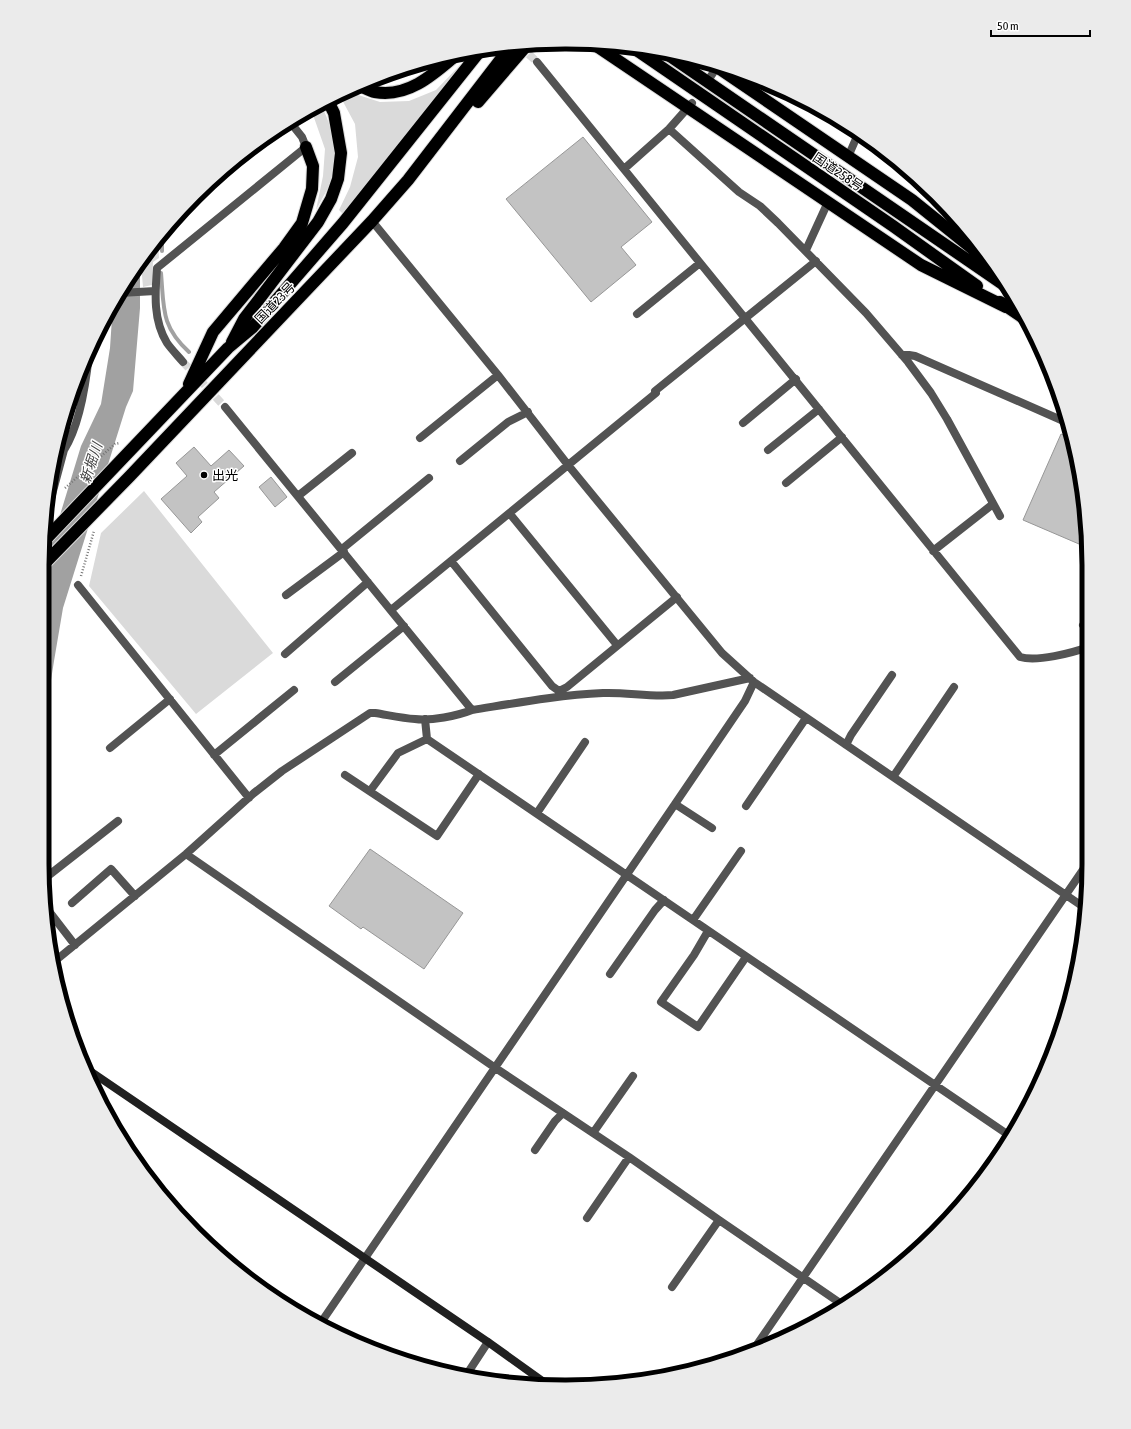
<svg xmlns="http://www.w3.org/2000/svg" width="1131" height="1429" font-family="'Asap Condensed','Noto Sans JP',sans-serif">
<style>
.green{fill:#dadada}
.water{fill:#a1a1a1}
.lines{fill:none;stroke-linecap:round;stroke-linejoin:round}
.stream{stroke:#a1a1a1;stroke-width:4}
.building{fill:#c3c3c3;stroke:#979797}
.street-tunnel{stroke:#d9d9d9;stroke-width:8;stroke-dasharray:8 4;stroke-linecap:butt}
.highway-casing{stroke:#dbdbdb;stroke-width:14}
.path{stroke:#757575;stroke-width:2.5;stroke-dasharray:1 2;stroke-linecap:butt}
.street{stroke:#535353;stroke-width:8}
.secondary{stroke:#202020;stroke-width:8}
.highway{stroke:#000;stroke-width:12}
.poi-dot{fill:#000;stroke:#fff;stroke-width:1.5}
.labels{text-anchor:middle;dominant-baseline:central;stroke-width:3;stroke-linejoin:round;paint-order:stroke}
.street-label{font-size:13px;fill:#000;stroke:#fff}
.poi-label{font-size:13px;fill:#000;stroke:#fff;text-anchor:start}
.water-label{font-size:14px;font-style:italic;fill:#424242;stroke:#fff}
.rim{fill:none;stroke:#000;stroke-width:5}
</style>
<rect width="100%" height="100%" fill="#fff"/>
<!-- green -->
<path class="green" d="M 442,59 L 412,74 L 392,77 L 388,74 L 397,70 Z
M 461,64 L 465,66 L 343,214 L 339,210 L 350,187 L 358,157 L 355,124 L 340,96 L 349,92 L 380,102 L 409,101 L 436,90 Z
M 321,105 C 334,129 340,162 328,188 C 324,195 320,203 316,210 L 323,176 L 325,149 L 311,109 Z
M 158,239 L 159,258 L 153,262 L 152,285 L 143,287 L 141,264 Z
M 144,491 L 273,653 L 196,714 L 89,586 L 101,533 Z"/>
<!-- water -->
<path class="water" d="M 140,265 L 140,308 L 133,391 L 126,407 L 63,608 L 54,661 L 51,680 L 43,713 L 43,571 L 81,446 L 101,404 L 110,348 L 113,303 Z"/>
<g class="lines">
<!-- stream -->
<path class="stream" d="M 162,234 L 162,251
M 161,273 C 164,309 161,326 189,352"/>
</g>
<!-- building -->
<path class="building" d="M 583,137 L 652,222 L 621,247 L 636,265 L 591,302 L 506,199 Z
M 1061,434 L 1073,439 L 1087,526 L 1079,544 L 1023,520 Z
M 194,447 L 211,466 L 229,450 L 244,466 L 214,492 L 219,498 L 198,517 L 202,522 L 191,533 L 161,499 L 187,476 L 176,463 Z
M 271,477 L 287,497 L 275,507 L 259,487 Z
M 370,849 L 463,913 L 424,969 L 363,927 L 361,929 L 329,906 Z"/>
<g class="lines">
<!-- street-tunnel -->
<path class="street-tunnel" d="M 520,46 L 537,62
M 183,362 L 225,407"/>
<defs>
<path id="highway" d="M 592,43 L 921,265 L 1006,307
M 635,49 L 893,226 L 977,286
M 667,54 L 1007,287
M 714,65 L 912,200 L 989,262
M 360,86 C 365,88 370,91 375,92 C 407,98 433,75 455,56
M 478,102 L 527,45
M 1000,302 L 1025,319
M 232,342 L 244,319 L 318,222 L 331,199 L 338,179 L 341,153 L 334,113 L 328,101
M 189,384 L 213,332 L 284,248 L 302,223 L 312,189 L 313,166 L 306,147
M 43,542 L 228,348 L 252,328 L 343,223 L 480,51
M 43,565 L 130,476 L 372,221 L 408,180 L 511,46"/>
</defs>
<!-- highway casing -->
<use href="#highway" class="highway-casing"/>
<!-- path -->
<path class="path" d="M 65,488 L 115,444 L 120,443
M 81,576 L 94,531"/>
<!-- street -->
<path class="street" d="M 537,62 L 1020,657 C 1037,662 1072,653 1088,647
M 711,76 L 717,67
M 669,129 L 739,192 L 760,206 L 778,223 L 866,313 L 908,362 L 931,393 L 947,419 L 1000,516
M 848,157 L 858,134
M 624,169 L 669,129 L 692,103
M 372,221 L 498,375 L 568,465 L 722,653 L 754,682 L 1085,908
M 806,250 L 828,202
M 120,293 L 155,291
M 637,314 L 700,263
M 902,355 L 909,355 L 915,356 L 1068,423
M 183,362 C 178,356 172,350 167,343 C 153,320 155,294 157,268 L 306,147 L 302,137 L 290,122
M 225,407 L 472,710
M 743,423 L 796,379
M 420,438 L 498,375
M 768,450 L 819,409
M 460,461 L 508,422 L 528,412
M 786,483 L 842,437
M 298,496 L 352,453
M 510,514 L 617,645
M 46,517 L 64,450 C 80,425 86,383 89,354
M 342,549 L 429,478
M 933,551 L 993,504
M 451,561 L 552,686 L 559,691 L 560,696
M 78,585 L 249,798
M 286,595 L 344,552
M 391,610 L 656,393 L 655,391 L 816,261
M 1083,625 L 1088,628
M 285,654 L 368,582
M 335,682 L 404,626
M 559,691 L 567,687 L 677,597
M 425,719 L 427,739
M 846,745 L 851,735 L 892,675
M 110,748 L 170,699
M 214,755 L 294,690
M 345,775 L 437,836 L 479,774
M 893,777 L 954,687
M 370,791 L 398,753 L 427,739 L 1010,1136
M 675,804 L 712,828
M 746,806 L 806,718
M 537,813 L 585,742
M 186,854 L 494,1067 L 629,1157 L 719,1220 L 843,1305
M 44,879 L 118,821
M 72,903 L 111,869 L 135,896
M 48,910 L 75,945
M 693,920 L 741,851
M 708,931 L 694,955 L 661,1002 L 698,1027 L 746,957
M 55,961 L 186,854 L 254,793 L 282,771 L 370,713 L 375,713 C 388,715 402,718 415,719 C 431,721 457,716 472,710 C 516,703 559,695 603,693 C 626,692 650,697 673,695 L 750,678
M 610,974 L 655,910 L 664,900
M 593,1133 L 633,1076
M 535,1150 L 555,1121 L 563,1113
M 587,1218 L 629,1157
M 901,1264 L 909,1252
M 672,1287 L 719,1220
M 320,1324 L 675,804 L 745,701 L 754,682
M 756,1346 L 1089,861
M 467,1374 L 488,1342"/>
<!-- secondary -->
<path class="secondary" d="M 90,1071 L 488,1342 L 548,1385"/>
<!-- highway -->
<use href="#highway" class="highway"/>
</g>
<!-- markers -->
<circle class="poi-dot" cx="204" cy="475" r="4"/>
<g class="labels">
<!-- street labels -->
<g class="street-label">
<text transform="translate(838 172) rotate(34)">国道258号</text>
<text transform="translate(275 303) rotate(-46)">国道23号</text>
</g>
<!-- poi labels -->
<g class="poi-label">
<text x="212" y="475">出光</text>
</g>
<!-- water labels -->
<g class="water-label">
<text transform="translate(91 463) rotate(-72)">新堀川</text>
</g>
</g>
<!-- crop -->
<path d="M0 0H1131V1429H0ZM565 49H566A516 516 0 0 1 1082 565V864A516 516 0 0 1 566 1380H565A516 516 0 0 1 49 864V565A516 516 0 0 1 565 49Z" fill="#ebebeb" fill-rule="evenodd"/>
<path class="rim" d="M565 49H566A516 516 0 0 1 1082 565V864A516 516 0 0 1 566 1380H565A516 516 0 0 1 49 864V565A516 516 0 0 1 565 49Z"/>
<!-- scale -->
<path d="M991 30v6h99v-6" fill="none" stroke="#000000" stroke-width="2"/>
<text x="997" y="30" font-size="12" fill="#000000" stroke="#ffffff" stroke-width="3" paint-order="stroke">50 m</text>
</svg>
